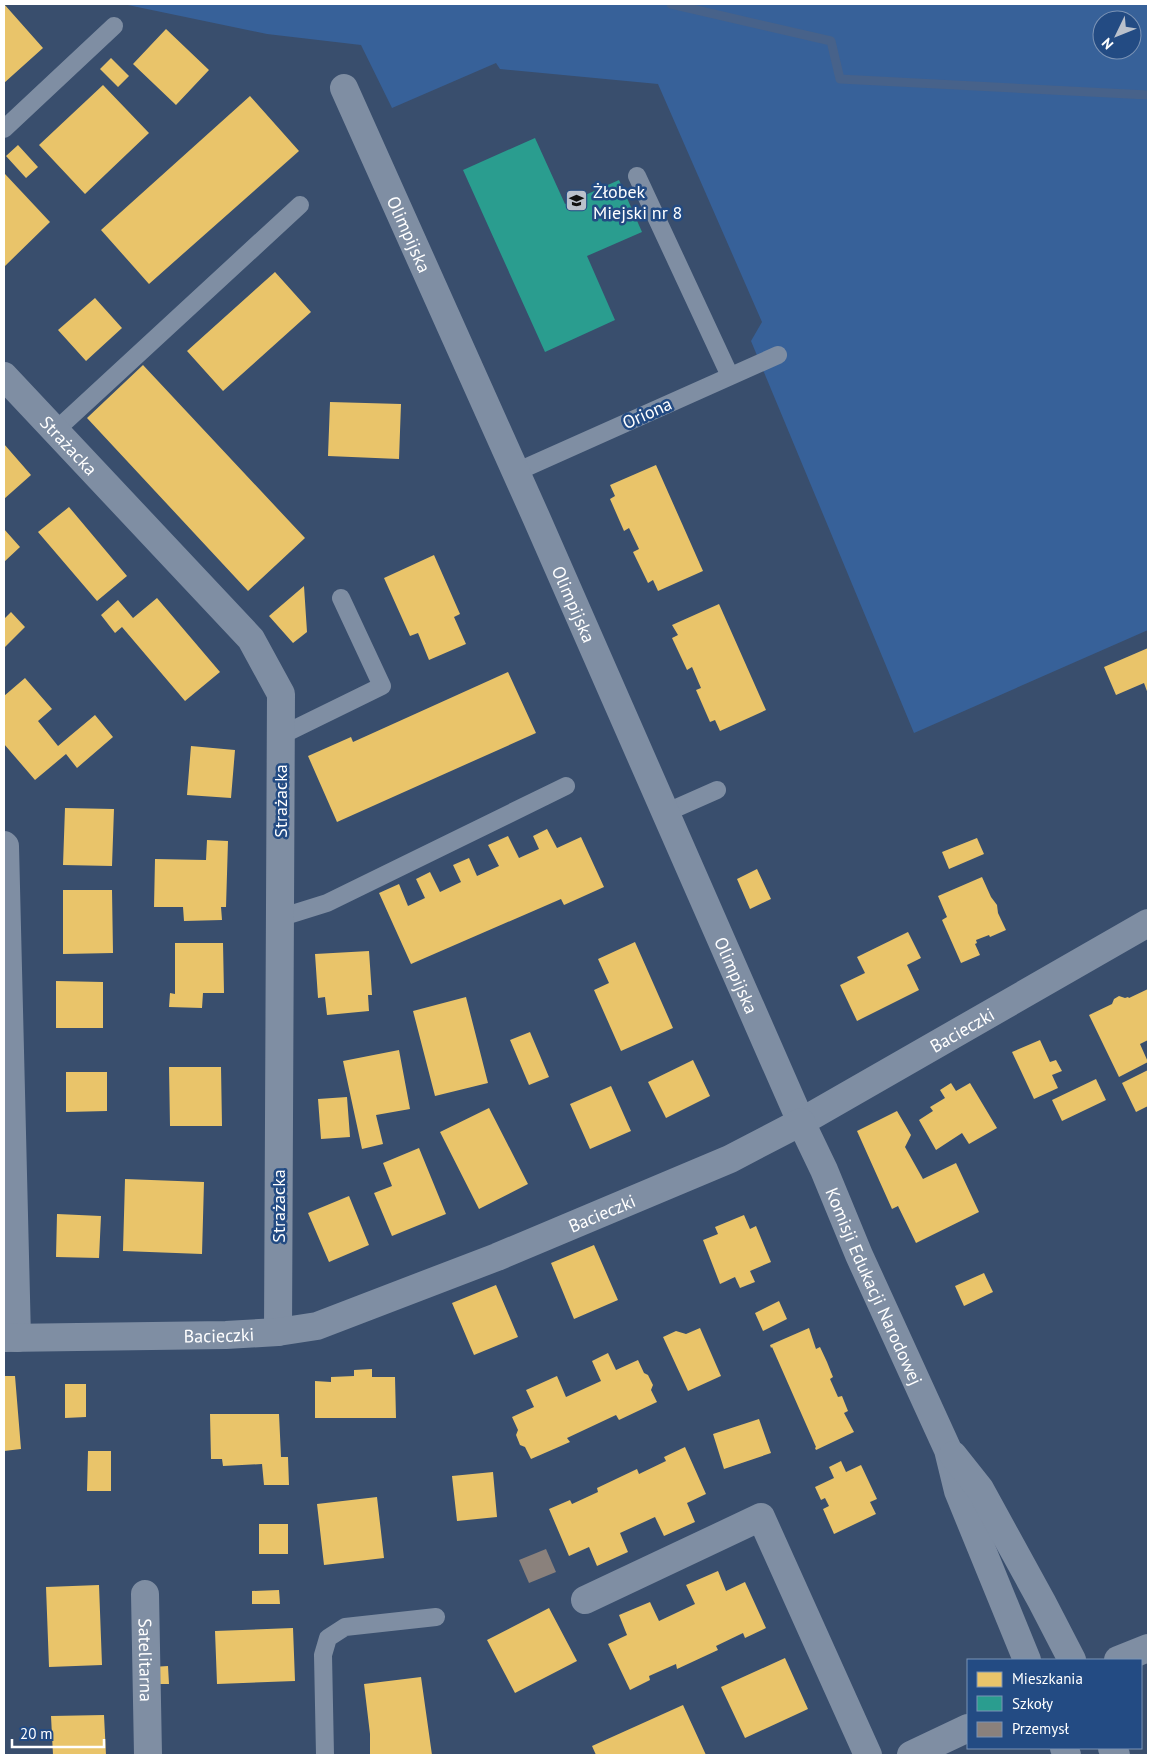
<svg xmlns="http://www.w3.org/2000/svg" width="1152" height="1759" font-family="'PT Sans',sans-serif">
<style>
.green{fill:#376199;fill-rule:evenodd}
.homes{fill:#e9c46a}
.schools{fill:#2a9d8f}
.industry{fill:#8a817c}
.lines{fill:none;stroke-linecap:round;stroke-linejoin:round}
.stream{stroke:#47628a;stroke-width:9}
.service{stroke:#7f8ea3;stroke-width:18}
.minor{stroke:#7f8ea3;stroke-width:28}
.tertiary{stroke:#7f8ea3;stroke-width:28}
.labels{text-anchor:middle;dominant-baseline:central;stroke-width:5;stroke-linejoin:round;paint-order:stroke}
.poi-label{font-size:18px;fill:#fff;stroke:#234b83;text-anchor:start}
.street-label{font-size:18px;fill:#fff;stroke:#234b83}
</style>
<rect width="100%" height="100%" fill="#394e6d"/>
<!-- green -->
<path class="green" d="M 123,4 L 1148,4 L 1148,630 L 914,733 L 751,341 L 762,322 L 658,84 L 500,69 L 496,63 L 392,108 L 361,45 L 267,34 ZM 1102,20 L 1132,20 L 1132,50 L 1102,50 Z"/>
<!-- homes -->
<path class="homes" d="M 4,4 L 43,48 L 4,83 Z
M 166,29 L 209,70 L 176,105 L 133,64 Z
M 111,58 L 129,76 L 118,87 L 100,69 Z
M 103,85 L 149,133 L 85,194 L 39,145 Z
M 250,96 L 299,151 L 149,284 L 101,230 Z
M 18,145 L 38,167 L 26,178 L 6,156 Z
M 5,174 L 50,222 L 4,267 L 4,175 Z
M 275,272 L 311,312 L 223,391 L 187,351 Z
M 95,298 L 122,328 L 86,361 L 58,330 Z
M 143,365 L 305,538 L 248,591 L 87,418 Z
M 330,402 L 401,404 L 399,459 L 328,456 Z
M 4,444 L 31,475 L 4,499 Z
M 656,465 L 703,571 L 658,591 L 653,580 L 648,583 L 633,552 L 639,549 L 629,528 L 624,531 L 610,499 L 615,496 L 610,485 Z
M 69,507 L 127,576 L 97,601 L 38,532 Z
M 4,529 L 20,547 L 4,562 Z
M 434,555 L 460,614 L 454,617 L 466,644 L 429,660 L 418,633 L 410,636 L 384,578 Z
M 304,586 L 307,632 L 293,643 L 269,616 Z
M 157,598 L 220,672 L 185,701 L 122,627 L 115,633 L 101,615 L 118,600 L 133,618 Z
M 719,604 L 766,710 L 720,731 L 715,720 L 710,722 L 696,690 L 701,688 L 692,667 L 687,670 L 672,638 L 678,635 L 672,625 Z
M 11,612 L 25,627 L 4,648 L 4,619 Z
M 1148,648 L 1148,694 L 1144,683 L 1116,695 L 1104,667 Z
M 508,672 L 536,733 L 337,822 L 308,756 L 351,737 L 353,742 Z
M 25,678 L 52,709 L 38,721 L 58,746 L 95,715 L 113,737 L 77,768 L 66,754 L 35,780 L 4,744 L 4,696 Z
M 191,746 L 235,750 L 231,798 L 187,795 Z
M 65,808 L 114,809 L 112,866 L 63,865 Z
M 547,829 L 557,848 L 581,837 L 604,887 L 564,905 L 561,899 L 411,964 L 379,893 L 399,884 L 408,906 L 425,898 L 416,879 L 430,872 L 440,892 L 461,882 L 453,865 L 469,858 L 477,876 L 499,866 L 488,845 L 508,836 L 519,858 L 539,849 L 533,836 Z
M 977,838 L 984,854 L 949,869 L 942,852 Z
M 207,840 L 228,841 L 226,907 L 221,907 L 222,920 L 184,921 L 183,907 L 154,907 L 155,859 L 206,860 Z
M 757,869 L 771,899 L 750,909 L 737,879 Z
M 982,877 L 991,897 L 997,905 L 998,913 L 1006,930 L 990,937 L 989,935 L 976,940 L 977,943 L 975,944 L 980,955 L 961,963 L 942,920 L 947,917 L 938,896 Z
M 63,890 L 112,890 L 113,953 L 63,954 Z
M 908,932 L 921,958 L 907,965 L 919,990 L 857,1021 L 840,985 L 865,973 L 857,957 Z
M 635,942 L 673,1028 L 621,1051 L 594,990 L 609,983 L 598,959 Z
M 175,943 L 223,943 L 224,993 L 203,993 L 202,1008 L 169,1007 L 170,993 L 175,994 Z
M 369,951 L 372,995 L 368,995 L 369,1011 L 327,1015 L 325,997 L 318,998 L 315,954 Z
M 56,981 L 103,982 L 103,1028 L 56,1028 Z
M 1148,989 L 1148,1040 L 1140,1044 L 1148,1062 L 1119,1077 L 1089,1015 L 1112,1004 L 1114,999 L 1119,996 L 1125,998 L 1128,997 L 1129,998 Z
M 466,997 L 488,1083 L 435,1096 L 413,1011 Z
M 530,1032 L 549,1077 L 529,1085 L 510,1040 Z
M 1040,1040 L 1050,1062 L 1056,1060 L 1062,1071 L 1052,1075 L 1058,1088 L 1034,1099 L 1012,1052 Z
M 399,1050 L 410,1109 L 376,1115 L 383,1144 L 362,1149 L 343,1061 Z
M 693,1060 L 710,1096 L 666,1118 L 648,1082 Z
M 169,1067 L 221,1067 L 222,1126 L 170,1126 Z
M 1148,1070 L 1148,1106 L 1136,1112 L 1122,1083 Z
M 66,1072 L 107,1072 L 107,1111 L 66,1112 Z
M 1096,1079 L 1106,1100 L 1062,1121 L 1052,1100 Z
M 951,1083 L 956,1091 L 970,1083 L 997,1128 L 969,1144 L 962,1133 L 936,1150 L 919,1120 L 933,1111 L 930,1107 L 945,1098 L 940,1090 Z
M 611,1086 L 631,1131 L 590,1149 L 570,1104 Z
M 347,1097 L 350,1137 L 321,1139 L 318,1099 Z
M 489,1108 L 528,1184 L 479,1209 L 440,1132 Z
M 897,1111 L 911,1135 L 905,1147 L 923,1179 L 956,1163 L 979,1212 L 916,1243 L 898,1206 L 892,1209 L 857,1131 Z
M 419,1148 L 446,1214 L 392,1236 L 374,1193 L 392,1186 L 383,1163 Z
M 125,1179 L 204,1182 L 202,1254 L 123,1251 Z
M 349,1196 L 369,1245 L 329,1262 L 308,1213 Z
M 57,1214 L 101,1216 L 99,1258 L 56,1257 Z
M 744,1215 L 750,1229 L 756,1226 L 771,1262 L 750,1271 L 755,1282 L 740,1288 L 735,1277 L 720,1284 L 703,1240 L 718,1234 L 715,1227 Z
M 594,1245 L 618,1300 L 574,1319 L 551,1263 Z
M 984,1273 L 993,1292 L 964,1306 L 955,1286 Z
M 496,1285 L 518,1337 L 474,1355 L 452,1303 Z
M 779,1301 L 787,1319 L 763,1331 L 755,1313 Z
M 700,1328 L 721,1376 L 688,1391 L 663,1337 L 676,1331 L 686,1334 Z
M 809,1328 L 816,1349 L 820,1347 L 827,1362 L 833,1377 L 830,1379 L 838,1397 L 842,1396 L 848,1411 L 844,1413 L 854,1432 L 816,1450 L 815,1448 L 816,1447 L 772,1347 L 771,1348 L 770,1345 Z
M 608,1353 L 616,1370 L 638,1360 L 644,1373 L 648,1375 L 653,1385 L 651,1390 L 657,1402 L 619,1420 L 616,1415 L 567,1438 L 570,1442 L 531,1459 L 525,1447 L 520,1445 L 516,1435 L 518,1430 L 512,1417 L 534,1407 L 526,1390 L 557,1376 L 566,1397 L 601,1381 L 592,1361 Z
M 372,1369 L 372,1377 L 395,1377 L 396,1418 L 315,1418 L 315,1381 L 331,1382 L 331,1377 L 354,1376 L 354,1370 Z
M 4,1376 L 15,1376 L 21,1449 L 4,1451 Z
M 65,1384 L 86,1384 L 86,1417 L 65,1418 Z
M 210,1414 L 279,1414 L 281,1457 L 288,1457 L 289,1485 L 264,1485 L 262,1464 L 223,1466 L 222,1459 L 211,1459 Z
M 759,1419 L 771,1453 L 724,1469 L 713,1434 Z
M 685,1447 L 706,1494 L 687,1503 L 695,1522 L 664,1536 L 655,1517 L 620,1533 L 628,1552 L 597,1566 L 589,1547 L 569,1556 L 549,1509 L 570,1500 L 572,1504 L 598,1492 L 597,1488 L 637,1469 L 639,1474 L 666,1461 L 664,1457 Z
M 88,1451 L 111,1451 L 111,1491 L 87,1491 Z
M 841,1461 L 846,1472 L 861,1465 L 877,1499 L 870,1502 L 876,1514 L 834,1534 L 823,1509 L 829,1506 L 825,1498 L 821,1500 L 815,1487 L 834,1478 L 829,1467 Z
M 493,1472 L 497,1517 L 457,1521 L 452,1476 Z
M 377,1497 L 384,1558 L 324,1565 L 317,1504 Z
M 259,1524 L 288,1524 L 288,1554 L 259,1554 Z
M 718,1571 L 726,1591 L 745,1582 L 766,1628 L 745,1638 L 743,1633 L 716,1646 L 718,1650 L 677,1669 L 676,1664 L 649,1676 L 650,1680 L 630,1690 L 608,1644 L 627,1635 L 619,1615 L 650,1602 L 659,1621 L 695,1604 L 686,1585 Z
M 99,1585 L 102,1665 L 49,1667 L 46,1587 Z
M 279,1590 L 280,1604 L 252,1604 L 252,1591 Z
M 549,1608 L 577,1661 L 515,1693 L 487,1640 Z
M 293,1628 L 295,1681 L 217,1684 L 215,1631 Z
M 785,1658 L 808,1709 L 745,1738 L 721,1687 Z
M 168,1666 L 169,1684 L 153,1684 L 152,1667 Z
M 421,1677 L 432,1755 L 370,1755 L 370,1734 L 364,1684 Z
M 683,1705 L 706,1755 L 596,1755 L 592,1746 Z
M 104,1715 L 106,1755 L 53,1755 L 51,1716 Z"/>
<!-- schools -->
<path class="schools" d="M 535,138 L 565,204 L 619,180 L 642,232 L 587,256 L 615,320 L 545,352 L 463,170 Z"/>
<!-- industry -->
<path class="industry" d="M 546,1549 L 556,1572 L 529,1583 L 519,1560 Z"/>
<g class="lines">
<!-- stream -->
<path class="stream" d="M 671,4 L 831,41 L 840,79 L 1148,95"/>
<!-- service -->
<path class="service" d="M 4,129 L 114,26
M 637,176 L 730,376
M 55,431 L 300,205
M 516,472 L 778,355
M 280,736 L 382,686 L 341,598
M 665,813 L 717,790
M 279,918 L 327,903 L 566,786
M 325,1755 L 323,1655 L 328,1638 L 345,1627 L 436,1617"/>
<!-- minor -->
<g class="minor">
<path id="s1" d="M 344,88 L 536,517 L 801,1122 L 1148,923"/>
<path id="s2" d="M 4,376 L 251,639 L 281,694 L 278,1332"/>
<path d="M 4,845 L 5,846 L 17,1338"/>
<path id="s3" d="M 145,1594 L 148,1755"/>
<path d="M 585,1600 L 761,1517 L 868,1755"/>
<path d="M 1118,1660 L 1148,1648"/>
<path d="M 911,1755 L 968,1728"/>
</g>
<!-- tertiary -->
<g class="tertiary">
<path id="s4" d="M 4,1338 L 226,1335 L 278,1332 L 317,1326 L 497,1257 L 730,1159 L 801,1122 L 824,1170 L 859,1255 L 948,1450 L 958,1491 L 1027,1660"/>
<path d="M 953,1455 L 980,1489 L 1042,1602 L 1072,1660"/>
<path d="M 1064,1748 L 1067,1755"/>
<path d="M 1112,1748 L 1116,1755"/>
</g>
</g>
<!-- icons -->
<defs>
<symbol id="school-square" viewBox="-11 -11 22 22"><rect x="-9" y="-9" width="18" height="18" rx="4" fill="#bac1cc" stroke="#234b83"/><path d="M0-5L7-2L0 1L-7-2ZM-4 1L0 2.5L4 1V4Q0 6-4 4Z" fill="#111"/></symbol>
</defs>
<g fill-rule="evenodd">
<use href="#school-square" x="564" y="188" width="25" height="25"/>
</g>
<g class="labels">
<!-- poi labels -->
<g class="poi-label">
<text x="593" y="191">Żłobek<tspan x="593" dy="21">Miejski nr 8</tspan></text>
</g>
<!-- street labels -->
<g class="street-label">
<text stroke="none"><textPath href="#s1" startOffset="160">Olimpijska</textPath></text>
<text transform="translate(647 413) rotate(-24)">Oriona</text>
<text stroke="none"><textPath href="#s2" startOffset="95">Strażacka</textPath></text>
<text stroke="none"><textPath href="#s1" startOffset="565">Olimpijska</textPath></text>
<text transform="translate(280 801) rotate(-90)">Strażacka</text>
<text stroke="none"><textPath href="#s1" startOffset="970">Olimpijska</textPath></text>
<text stroke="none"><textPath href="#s1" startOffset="1316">Bacieczki</textPath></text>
<text transform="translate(278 1206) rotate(-90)">Strażacka</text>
<text stroke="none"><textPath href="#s4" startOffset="620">Bacieczki</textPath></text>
<text stroke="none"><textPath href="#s4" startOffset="1019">Komisji Edukacji Narodowej</textPath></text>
<text stroke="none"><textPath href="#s4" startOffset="215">Bacieczki</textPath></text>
<text stroke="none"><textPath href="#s3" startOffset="66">Satelitarna</textPath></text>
</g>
</g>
<!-- border -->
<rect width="1152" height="1759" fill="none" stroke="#ffffff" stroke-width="10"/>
<!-- legend -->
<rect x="967" y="1659" width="175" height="90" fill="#234b83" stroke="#7b93b5"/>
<rect x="977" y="1672" width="25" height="15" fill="#e9c46a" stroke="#7b93b5"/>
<text x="1012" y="1684" font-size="15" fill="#ffffff">Mieszkania</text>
<rect x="977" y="1696" width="25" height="15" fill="#2a9d8f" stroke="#7b93b5"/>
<text x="1012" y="1709" font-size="15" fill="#ffffff">Szkoły</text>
<rect x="977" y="1722" width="25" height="15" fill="#8a817c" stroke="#7b93b5"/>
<text x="1012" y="1734" font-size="15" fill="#ffffff">Przemysł</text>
<!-- north arrow -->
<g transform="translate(1117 35) rotate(227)"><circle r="24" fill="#234b83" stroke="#7b93b5"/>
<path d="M0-4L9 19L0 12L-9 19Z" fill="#bac1cc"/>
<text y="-8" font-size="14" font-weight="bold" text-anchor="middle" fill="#ffffff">N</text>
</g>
<!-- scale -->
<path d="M12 1739v8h92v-8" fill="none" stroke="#ffffff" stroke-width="2.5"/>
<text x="20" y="1739" font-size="15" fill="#ffffff" stroke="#234b83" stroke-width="4" paint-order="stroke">20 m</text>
</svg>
